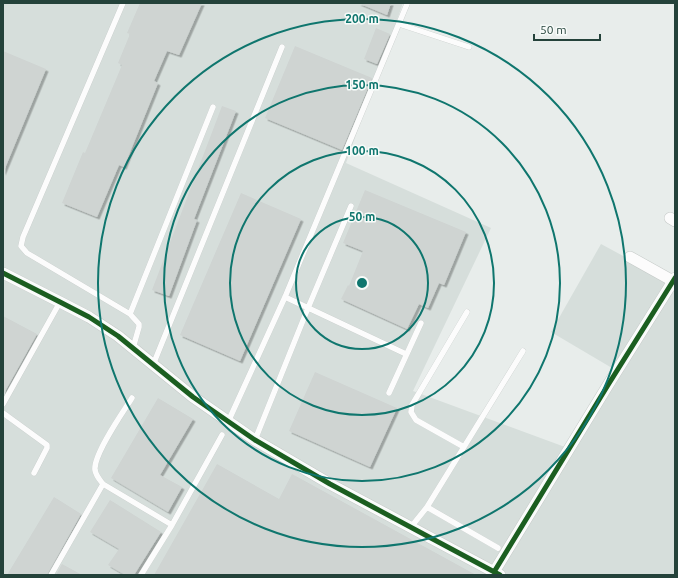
<svg xmlns="http://www.w3.org/2000/svg" width="678" height="578" font-family="Ubuntu,sans-serif">
<style>
.built{fill:#d6dedb}
.building{fill:#cfd4d2;filter:url(#shadow)}
.lines{fill:none;stroke-linecap:round;stroke-linejoin:round}
.service-casing{stroke:#c5cac8;stroke-width:6}
.minor-casing{stroke:#c5cac8;stroke-width:12}
.service{stroke:#fcfcfc;stroke-width:5.5}
.minor{stroke:#fcfcfc;stroke-width:11}
.cycleway-casing{stroke:#f7fbf9;stroke-width:8}
.cycleway{stroke:#1b5e20;stroke-width:5}
.ring{fill:none;stroke:#0f766e;stroke-width:2}
.centre{fill:#0f766e;stroke:#f7fbf9;stroke-width:2}
.ring-label{font-size:12px;text-anchor:middle;font-weight:bold;fill:#0f766e;stroke:#f7fbf9;stroke-width:3;stroke-linejoin:round;paint-order:stroke}
</style>
<defs>
<filter id="shadow"><feDropShadow dx="2.5" dy="2.5" stdDeviation="0" flood-color="#0004"/></filter>
</defs>
<rect width="100%" height="100%" fill="#e8edeb"/>
<!-- built -->
<path class="built" d="M 3,3 L 403,3 L 346,163 L 491,228 L 413,391 L 565,447 L 612,368 L 551,332 L 601,244 L 675,284 L 675,575 L 3,575 Z"/>
<!-- building -->
<path class="building" d="M 140,3 L 202,3 L 179,55 L 167,51 L 154,81 L 158,83 L 124,167 L 119,165 L 97,217 L 62,203 L 83,152 L 85,153 L 122,65 L 118,63 L 130,34 L 127,33 Z
M 358,3 L 391,3 L 387,15 Z
M 376,28 L 390,34 L 377,64 L 364,59 Z
M 295,46 L 372,78 L 342,150 L 265,118 Z
M 3,51 L 46,69 L 3,173 Z
M 222,106 L 236,111 L 194,219 L 197,220 L 169,296 L 152,290 Z
M 365,190 L 466,232 L 444,285 L 439,283 L 428,308 L 419,304 L 407,329 L 341,299 L 348,285 L 349,286 L 363,251 L 343,243 Z
M 241,193 L 301,219 L 240,361 L 180,335 Z
M 3,316 L 37,334 L 3,395 Z
M 315,372 L 397,408 L 370,467 L 289,431 Z
M 158,398 L 193,419 L 160,475 L 182,487 L 168,512 L 111,478 Z
M 217,464 L 279,499 L 292,474 L 476,575 L 154,575 Z
M 54,497 L 81,514 L 47,575 L 7,575 Z
M 110,500 L 161,532 L 134,575 L 125,575 L 108,565 L 119,549 L 90,532 Z
M 62,564 L 82,575 L 56,575 Z"/>
<g class="lines">
<defs>
<path id="service" d="M 123,3 L 23,237 L 21,246 L 27,253 L 130,314 L 139,324 L 139,327 L 133,348
M 399,24 L 469,47
M 285,297 L 406,354
M 130,314 L 213,107
M 153,365 L 282,47
M 389,393 L 421,323
M 3,404 L 60,302
M 3,413 L 47,445 L 47,448 L 34,473
M 228,422 L 285,297 L 407,4
M 255,440 L 308,308 L 351,206
M 464,447 L 416,420 L 411,412 L 412,405 L 467,312
M 103,484 C 100,480 96,476 95,470 C 93,455 123,412 132,398
M 427,507 L 498,548
M 411,527 L 427,507 L 523,351
M 51,575 L 103,484 L 172,525
M 141,575 L 172,525 L 222,435"/>
<path id="minor" d="M 670,218 L 675,221
M 630,257 L 673,281
M 3,273 L 60,302 L 89,317 L 118,336 L 193,397 L 255,440 L 330,484 L 500,575
M 494,572 L 608,385 L 675,278"/>
</defs>
<!-- service casing -->
<use href="#service" class="service-casing"/>
<!-- minor casing -->
<use href="#minor" class="minor-casing"/>
<!-- service -->
<use href="#service" class="service"/>
<!-- minor -->
<use href="#minor" class="minor"/>
<defs>
<path id="cycleway" d="M 3,273 L 60,302 L 89,317 L 118,336 L 193,397 L 255,440 L 330,484 L 500,575
M 494,572 L 608,385 L 675,278"/>
</defs>
<!-- cycleway casing -->
<use href="#cycleway" class="cycleway-casing"/>
<!-- cycleway -->
<use href="#cycleway" class="cycleway"/>
</g>
<!-- distance rings -->
<g class="ring">
<circle cx="362" cy="283" r="66"/>
<circle cx="362" cy="283" r="132"/>
<circle cx="362" cy="283" r="198"/>
<circle cx="362" cy="283" r="264"/>
</g>
<circle cx="362" cy="283" r="6" class="centre"/>
<g class="ring-label">
<text x="362" y="23">200 m</text>
<text x="362" y="89">150 m</text>
<text x="362" y="155">100 m</text>
<text x="362" y="221">50 m</text>
</g>
<!-- border -->
<rect width="678" height="578" fill="none" stroke="#24423a" stroke-width="8"/>
<!-- scale -->
<path d="M534 34v6h66v-6" fill="none" stroke="#24423a" stroke-width="2"/>
<text x="540" y="34" font-size="12" fill="#24423a" stroke="#f7fbf9" stroke-width="3" paint-order="stroke">50 m</text>
</svg>
